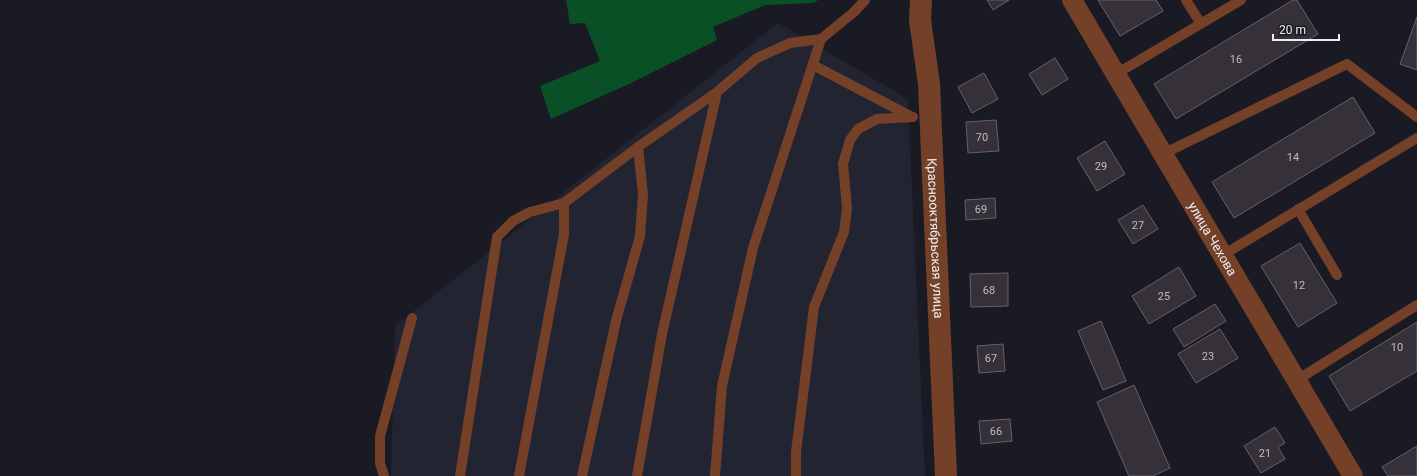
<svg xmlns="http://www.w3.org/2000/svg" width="1417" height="476" font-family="Roboto,sans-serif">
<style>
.built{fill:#222432}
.green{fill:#095027}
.building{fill:#363038;stroke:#67606a}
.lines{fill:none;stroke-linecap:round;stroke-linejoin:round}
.service{stroke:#754028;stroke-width:10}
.minor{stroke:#754028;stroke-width:20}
.tertiary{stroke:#754028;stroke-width:22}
.labels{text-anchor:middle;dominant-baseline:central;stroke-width:3;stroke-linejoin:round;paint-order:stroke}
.number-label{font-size:11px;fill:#bebec4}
.street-label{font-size:13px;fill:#ecedf3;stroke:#191a23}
</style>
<rect width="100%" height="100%" fill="#191a23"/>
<!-- built -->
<path class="built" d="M 778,23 L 908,99 L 925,476 L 391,476 L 395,326 Z"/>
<!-- green -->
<path class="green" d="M 566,0 L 818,0 L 814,3 L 765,5 L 713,27 L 717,40 L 629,84 L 551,119 L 540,86 L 600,61 L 585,23 L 570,24 Z"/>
<!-- building -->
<path class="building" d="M 987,0 L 1009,0 L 993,10 Z
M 1098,0 L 1156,0 L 1163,11 L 1120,36 Z
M 1293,0 L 1297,0 L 1318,34 L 1176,119 L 1154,84 Z
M 1417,17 L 1417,70 L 1400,64 Z
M 1055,58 L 1068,79 L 1042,95 L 1029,74 Z
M 984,73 L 998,99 L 972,113 L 958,87 Z
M 1353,97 L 1375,133 L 1234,218 L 1212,182 Z
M 996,120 L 999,151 L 968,153 L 966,122 Z
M 1105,141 L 1125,174 L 1097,191 L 1077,158 Z
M 995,198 L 996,218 L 966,220 L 965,200 Z
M 1143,205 L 1158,229 L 1133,244 L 1118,220 Z
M 1300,243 L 1337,303 L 1298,327 L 1261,266 Z
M 1179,267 L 1196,296 L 1149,324 L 1132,296 Z
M 1008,273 L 1008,306 L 971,307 L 970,274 Z
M 1215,304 L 1226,321 L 1184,347 L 1173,329 Z
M 1101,321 L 1126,381 L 1103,390 L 1078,331 Z
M 1417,322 L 1417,371 L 1350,411 L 1329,376 Z
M 1220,329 L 1238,358 L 1196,383 L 1178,354 Z
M 1003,344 L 1005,371 L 979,373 L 977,346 Z
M 1134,385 L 1170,468 L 1153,476 L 1129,476 L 1097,402 Z
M 1010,419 L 1012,441 L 981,444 L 979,421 Z
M 1275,427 L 1285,443 L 1278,447 L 1285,459 L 1261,473 L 1244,446 Z
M 1417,446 L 1417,476 L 1388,476 L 1382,467 Z"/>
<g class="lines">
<!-- service -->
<path class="service" d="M 1186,0 L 1201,24
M 813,65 L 912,117
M 1116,74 L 1241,0
M 1163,154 L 1347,64 L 1417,117
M 1298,209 L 1337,275
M 1223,255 L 1417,138
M 1297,380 L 1417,305
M 384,476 L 380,463 L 380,436 L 412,318
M 460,476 L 497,237 L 513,221 L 530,212 L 564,203 L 638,147 L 717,92 L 757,58 L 790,43 L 821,39
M 519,476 L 564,234 L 564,203
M 582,476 L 616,321 L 640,236 L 643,194 L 638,147
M 637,476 L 662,334 L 717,92
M 715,476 L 722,386 L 753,248 L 821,39 L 854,12 L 865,0
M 796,476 L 796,452 L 814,307 L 844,232 L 847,208 L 843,164 L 850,140 L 858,129 L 877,119 L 913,117"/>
<!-- minor -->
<path class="minor" id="s1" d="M 1072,0 L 1353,476"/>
<!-- tertiary -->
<path class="tertiary" id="s2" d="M 921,0 L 920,20 L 929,84 L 946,476"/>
</g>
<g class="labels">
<!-- number labels -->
<g class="number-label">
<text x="1236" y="59">16</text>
<text x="982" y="137">70</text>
<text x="1293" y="157">14</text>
<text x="1101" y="166">29</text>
<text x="981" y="209">69</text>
<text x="1138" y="225">27</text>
<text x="1299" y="285">12</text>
<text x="989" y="290">68</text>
<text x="1164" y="296">25</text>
<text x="1397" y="347">10</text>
<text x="1208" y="356">23</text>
<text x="991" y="358">67</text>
<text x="996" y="431">66</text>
<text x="1265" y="453">21</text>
</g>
<!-- street labels -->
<g class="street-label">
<text stroke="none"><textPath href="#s2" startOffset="239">Краснооктябрьская улица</textPath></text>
<text stroke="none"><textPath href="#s1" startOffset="277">улица Чехова</textPath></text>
</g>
</g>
<!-- scale -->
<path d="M1273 34v6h66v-6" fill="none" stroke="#ecedf3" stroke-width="2"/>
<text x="1279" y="34" font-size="12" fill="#ecedf3" stroke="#191a23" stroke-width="3" paint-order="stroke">20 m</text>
</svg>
